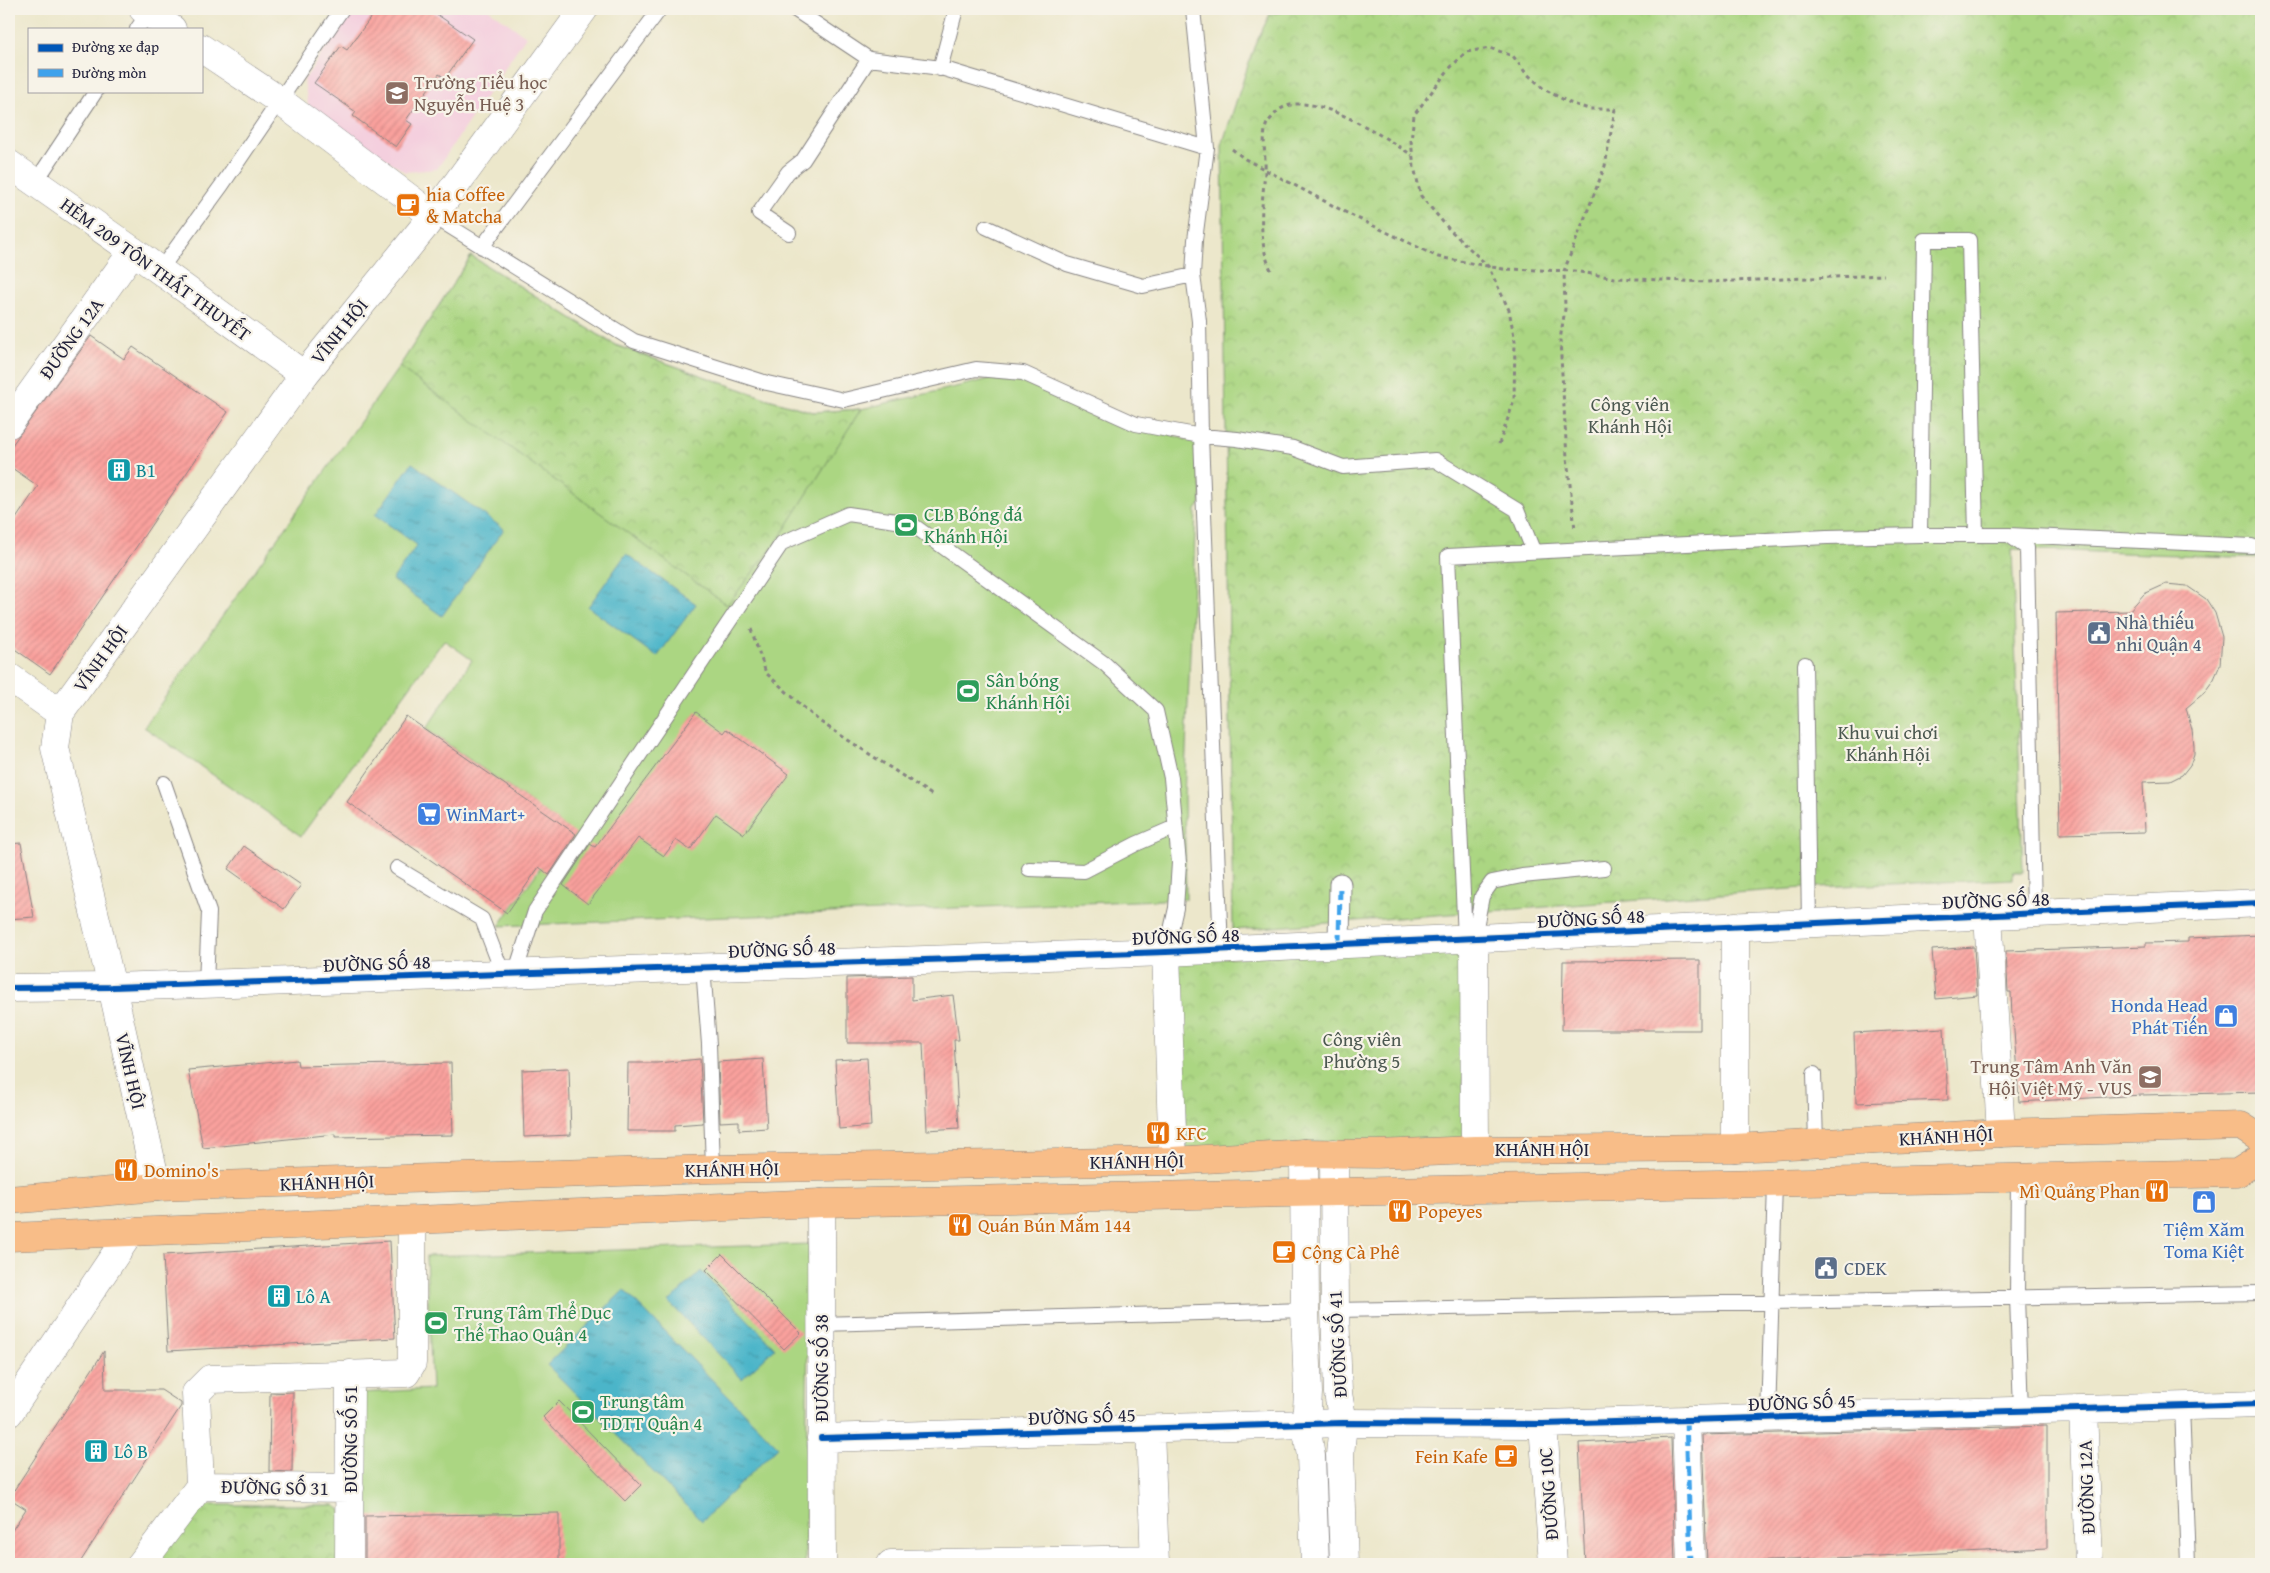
<svg xmlns="http://www.w3.org/2000/svg" width="2270" height="1573" font-family="'Gentium Book Plus',serif">
<style>
.built{fill:#f4cfde}
.grass{fill:#abd682;stroke:#667c5e}
.park{fill:url(#park-crowns);stroke:#667c5e}
.water{fill:url(#water-ripples);stroke:#366c82}
.building{fill:url(#building-hatch)}
.lines{fill:none;stroke-linecap:round;stroke-linejoin:round}
.service-casing{stroke:#878483;stroke-width:16}
.pedestrian-casing{stroke:#878483;stroke-width:23}
.minor-casing{stroke:#878483;stroke-width:29}
.tertiary-casing{stroke:#878483;stroke-width:29}
.primary-casing{stroke:#878483;stroke-width:29}
.path{stroke:#878483;stroke-width:3;stroke-dasharray:4 4;stroke-linecap:butt}
.service{stroke:#fff;stroke-width:14}
.pedestrian{stroke:#fff;stroke-width:21}
.minor{stroke:#fff;stroke-width:28}
.tertiary{stroke:#fff;stroke-width:28}
.primary{stroke:#f8bd88;stroke-width:28}
.quiet{stroke:#3ea2ec;stroke-width:5;stroke-dasharray:10 5;stroke-linecap:butt}
.cycleway-casing{stroke:#f7f3e8;stroke-width:9}
.cycleway{stroke:#0057b8;stroke-width:6}
.labels{text-anchor:middle;dominant-baseline:central;stroke-width:4.5;stroke-linejoin:round;paint-order:stroke}
.education-label{font-size:19px;fill:#785e54;stroke:#f7f3e8;text-anchor:start}
.food-label{font-size:19px;fill:#c56008;stroke:#f7f3e8;text-anchor:start}
.street-label{font-size:19px;fill:#22223b;stroke:#f7f3e8}
.park-label{font-size:19px;fill:#4b5850;stroke:#f7f3e8}
.culture-label{font-size:19px;fill:#0d838f;stroke:#f7f3e8;text-anchor:start}
.leisure-label{font-size:19px;fill:#27864d;stroke:#f7f3e8;text-anchor:start}
.service-label{font-size:19px;fill:#4e5e75;stroke:#f7f3e8;text-anchor:start}
.shop-label{font-size:19px;fill:#366cbe;stroke:#f7f3e8;text-anchor:start}
</style>
<defs>
<pattern id="park-crowns" width="20" height="18" patternUnits="userSpaceOnUse" patternTransform="scale(1.25)"><rect width="20" height="18" fill="#abd682"/><path d="M2 6a3 3 0 1 1 6 0M12 15a3 3 0 1 1 6 0" fill="none" stroke="#93b771"/></pattern>
<pattern id="water-ripples" width="26" height="14" patternUnits="userSpaceOnUse" patternTransform="scale(1.25)"><rect width="26" height="14" fill="#4bb5c9"/><path d="M2 4q2-2 4 0t4 0M15 11q2-2 4 0t4 0" fill="none" stroke="#3e93a4"/></pattern>
<pattern id="building-hatch" width="6" height="6" patternUnits="userSpaceOnUse" patternTransform="scale(1.25)"><rect width="6" height="6" fill="#faa19d"/><path d="M-1 1l2-2M0 6l6-6M5 7l2-2" fill="none" stroke="#d68a88"/></pattern>
</defs>
<rect width="100%" height="100%" fill="#f7f3e8"/>
<filter id="ink" filterUnits="userSpaceOnUse"><feTurbulence type="fractalNoise" baseFrequency=".02" numOctaves="2"/><feDisplacementMap in="SourceGraphic" scale="10" xChannelSelector="R" yChannelSelector="G"/><feConvolveMatrix kernelMatrix="1 2 1 2 8 2 1 2 1" color-interpolation-filters="sRGB"/></filter>
<filter id="wash" filterUnits="userSpaceOnUse"><feTurbulence type="fractalNoise" baseFrequency=".0096" numOctaves="4" result="noise"/><feDisplacementMap in="SourceGraphic" scale="20" xChannelSelector="R" yChannelSelector="G"/><feGaussianBlur stdDeviation="1.12" result="paint"/><feColorMatrix in="noise" values="0 0 0 0 0 0 0 0 0 0 0 0 0 0 0 0 0 1.4 0 .05"/><feComposite in="paint" operator="in"/></filter>
<g filter="url(#wash)">
<rect width="100%" height="100%" fill="#ece7cb"/>
<!-- built -->
<path class="built" d="M 353,9 L 488,9 L 526,36 L 437,169 L 405,172 L 308,105 L 304,80 Z"/>
<!-- grass -->
<path class="grass" d="M 471,256 L 615,345 L 768,399 L 813,412 L 861,409 L 994,378 L 1041,383 L 1116,416 L 1199,444 L 1201,503 L 1196,510 L 1184,799 L 1186,899 L 499,926 L 568,829 L 426,729 L 472,660 L 444,640 L 301,836 L 144,727 L 399,367 Z
M 809,1244 L 805,1564 L 356,1564 L 358,1393 L 432,1389 L 426,1256 Z"/>
<!-- park -->
<path class="park" d="M 1299,9 L 2261,9 L 2261,558 L 2012,549 L 2023,872 L 2013,872 L 2013,879 L 1817,887 L 1233,930 L 1222,145 L 1254,47 L 1270,14 Z
M 471,256 L 615,345 L 768,399 L 813,412 L 861,409 L 776,543 L 727,605 L 399,367 Z
M 1462,946 L 1464,1144 L 1187,1156 L 1177,960 Z
M 209,1505 L 334,1505 L 341,1510 L 341,1564 L 152,1564 L 197,1509 Z"/>
<!-- water -->
<path class="water" d="M 412,463 L 504,529 L 442,616 L 392,580 L 417,545 L 375,515 Z
M 626,554 L 696,604 L 657,657 L 588,607 Z
M 701,1271 L 775,1348 L 742,1379 L 669,1302 Z
M 624,1290 L 778,1447 L 702,1521 L 547,1365 Z"/>
<g id="blocks">
<!-- building -->
<path class="building" d="M 377,9 L 429,9 L 473,39 L 445,78 L 439,74 L 406,120 L 412,124 L 396,147 L 353,116 L 356,112 L 314,83 L 341,46 L 347,50 Z
M 91,336 L 124,359 L 133,347 L 228,412 L 50,674 L 9,645 L 9,529 L 38,486 L 9,466 L 9,449 Z
M 2166,584 L 2187,586 L 2206,599 L 2215,613 L 2222,637 L 2220,665 L 2214,679 L 2204,693 L 2186,708 L 2192,730 L 2194,746 L 2194,754 L 2190,765 L 2182,775 L 2170,781 L 2143,782 L 2145,832 L 2060,834 L 2056,613 L 2129,611 L 2144,594 Z
M 696,712 L 724,733 L 727,729 L 789,774 L 744,834 L 716,814 L 690,850 L 676,840 L 664,856 L 638,838 L 588,904 L 563,885 L 590,844 L 595,847 Z
M 406,716 L 576,834 L 549,875 L 539,867 L 507,913 L 347,802 Z
M 21,843 L 34,917 L 9,919 L 9,844 Z
M 244,846 L 301,885 L 284,909 L 228,869 Z
M 2261,935 L 2261,1092 L 2142,1095 L 2019,1102 L 2013,1017 L 2012,1017 L 2011,992 L 2008,992 L 2006,951 L 2146,946 L 2146,943 L 2188,942 L 2188,938 Z
M 1974,947 L 1977,995 L 1936,999 L 1932,950 Z
M 1700,960 L 1700,1030 L 1562,1030 L 1563,961 Z
M 912,976 L 912,1000 L 953,995 L 959,1040 L 954,1040 L 959,1128 L 927,1130 L 923,1043 L 847,1043 L 847,978 Z
M 1944,1028 L 1948,1100 L 1856,1103 L 1854,1033 Z
M 867,1058 L 871,1126 L 839,1129 L 835,1060 Z
M 700,1059 L 703,1123 L 675,1125 L 675,1131 L 627,1131 L 628,1063 L 657,1063 Z
M 763,1059 L 767,1128 L 739,1130 L 739,1121 L 720,1122 L 718,1062 Z
M 297,1060 L 298,1066 L 451,1063 L 453,1135 L 335,1137 L 335,1134 L 203,1148 L 188,1070 Z
M 569,1068 L 571,1135 L 524,1137 L 522,1070 Z
M 390,1241 L 395,1338 L 168,1351 L 163,1255 Z
M 722,1254 L 801,1333 L 784,1349 L 706,1270 Z
M 104,1351 L 105,1390 L 161,1390 L 181,1403 L 181,1406 L 79,1564 L 9,1564 L 9,1535 L 26,1509 L 9,1498 Z
M 293,1392 L 292,1472 L 269,1471 L 270,1393 Z
M 559,1401 L 641,1485 L 625,1501 L 543,1417 Z
M 2047,1426 L 2047,1548 L 1707,1564 L 1702,1435 Z
M 1671,1438 L 1675,1564 L 1585,1564 L 1579,1443 Z
M 559,1513 L 559,1564 L 365,1564 L 365,1516 Z"/>
</g>
</g>
<g filter="url(#ink)">
<use href="#blocks" fill-opacity="0" stroke="#878483" stroke-width="1"/>
<g class="lines">
<defs>
<path id="service" d="M 794,9 L 869,59 L 941,68 L 1207,148
M 1193,9 L 1207,148 L 1195,240 L 1193,275 L 1199,321 L 1201,436 L 1221,950
M 137,29 L 151,9
M 940,69 L 956,9
M 35,183 L 96,91
M 433,216 L 634,341 L 767,383 L 844,400 L 976,369 L 1023,373 L 1136,424 L 1201,436 L 1237,439 L 1293,448 L 1343,467 L 1435,460 L 1517,510 L 1533,550
M 986,227 L 1067,264 L 1143,286 L 1193,275
M 789,233 L 759,213 L 788,172 L 803,160 L 869,59
M 482,247 L 660,9
M 160,270 L 222,185 L 342,9
M 1920,535 L 1924,240 L 1969,240 L 1976,535
M 2010,536 L 2027,548 L 2034,913
M 1805,664 L 1809,923
M 164,783 L 209,912 L 206,984
M 397,868 L 482,919 L 503,974
M 1029,869 L 1084,871 L 1136,844 L 1175,827
M 1474,938 L 1482,896 L 1492,882 L 1522,876 L 1604,868
M 1465,939 L 1448,556 L 1827,537 L 1920,535 L 2009,535 L 2252,546
M 703,967 L 709,1044 L 713,1169
M 515,974 L 535,911 L 782,543 L 848,514 L 910,523 L 1105,664 L 1156,711 L 1171,778 L 1179,863 L 1176,908 L 1166,952
M 1814,1074 L 1816,1143
M 2018,1177 L 2017,1297 L 2021,1411
M 1335,1310 L 2261,1293
M 821,1324 L 1305,1310
M 2182,1407 L 2188,1564
M 1768,1418 L 1775,1183"/>
<path id="pedestrian" d="M 1339,944 L 1340,884"/>
<path id="minor" d="M 143,9 L 172,29
M 201,48 L 280,101 L 433,216
M 304,375 L 433,216 L 584,9
M 9,424 L 133,251
M 9,677 L 60,713
M 1988,915 L 2001,1133
M 1474,938 L 1475,1150
M 1166,952 L 1173,1161
M 9,988 L 112,987
M 1735,1148 L 1735,926
M 821,1203 L 822,1564
M 2083,1409 L 2089,1564
M 1686,1420 L 1691,1564
M 1543,1424 L 1553,1564
M 1150,1429 L 1155,1564
M 821,1438 L 1343,1423 L 1543,1424 L 2261,1404
M 200,1486 L 350,1488
M 141,1564 L 200,1486 L 196,1393 L 210,1379 L 406,1373 L 412,1363 L 412,1221
M 349,1564 L 350,1374
M 891,1564 L 1155,1559"/>
<path id="tertiary" d="M 9,164 L 133,251 L 304,375 L 60,713 L 55,748 L 112,987 L 157,1187
M 112,987 L 1166,952 L 2261,903
M 1304,1153 L 1305,1310 L 1308,1393 L 1306,1425 L 1311,1456 L 1315,1564
M 1334,1153 L 1335,1310 L 1338,1393 L 1343,1423 L 1340,1455 L 1344,1564
M 9,1413 L 131,1231"/>
<path id="primary" d="M 9,1200 L 157,1187 L 713,1169 L 1173,1161 L 1304,1153 L 1377,1154 L 1475,1150 L 1735,1148 L 2001,1133 L 2241,1126 L 2261,1139
M 9,1237 L 821,1203 L 2237,1173 L 2261,1158"/>
</defs>
<!-- service casing -->
<use href="#service" class="service-casing"/>
<!-- pedestrian casing -->
<use href="#pedestrian" class="pedestrian-casing"/>
<!-- minor casing -->
<use href="#minor" class="minor-casing"/>
<!-- tertiary casing -->
<use href="#tertiary" class="tertiary-casing"/>
<!-- primary casing -->
<use href="#primary" class="primary-casing"/>
<!-- path -->
<path class="path" d="M 1232,149 L 1245,159 L 1347,213 L 1438,257 L 1503,269 L 1574,271 L 1615,278 L 1707,282 L 1884,275
M 1271,270 C 1257,240 1262,204 1265,172 C 1266,158 1262,140 1266,126 C 1267,122 1272,118 1275,114 C 1303,81 1385,138 1412,155
M 1499,444 L 1514,401 L 1515,341 L 1509,310 L 1488,266 L 1448,228 L 1421,196 L 1414,167 L 1411,141 L 1414,115 L 1449,69 L 1466,52 L 1490,48 L 1513,56 L 1525,72 L 1544,89 L 1570,103 L 1589,109 L 1615,109 L 1605,166 L 1564,271 L 1565,309 L 1560,340 L 1567,458 L 1575,529
M 751,629 L 766,673 L 819,721 L 932,795"/>
<!-- service -->
<use href="#service" class="service"/>
<!-- pedestrian -->
<use href="#pedestrian" class="pedestrian"/>
<!-- minor -->
<use href="#minor" class="minor"/>
<!-- tertiary -->
<use href="#tertiary" class="tertiary"/>
<!-- primary -->
<use href="#primary" class="primary"/>
<!-- quiet -->
<path class="quiet" d="M 1339,944 L 1340,884
M 1686,1420 L 1691,1564"/>
<defs>
<path id="cycleway" d="M 9,988 L 112,987 L 1166,952 L 2261,903
M 821,1438 L 1343,1423 L 1543,1424 L 2261,1404"/>
</defs>
<!-- cycleway casing -->
<use href="#cycleway" class="cycleway-casing"/>
<!-- cycleway -->
<use href="#cycleway" class="cycleway"/>
</g>
</g>
<!-- icons -->
<defs>
<symbol id="school-square" viewBox="-11 -11 22 22"><rect x="-9" y="-9" width="18" height="18" rx="4" fill="#8d6e63" stroke="#f7f3e8"/><path d="M0-5L7-2L0 1L-7-2ZM-4 1L0 2.5L4 1V4Q0 6-4 4Z" fill="#fff"/></symbol>
<symbol id="cafe-square" viewBox="-11 -11 22 22"><rect x="-9" y="-9" width="18" height="18" rx="4" fill="#e8710a" stroke="#f7f3e8"/><path d="M-5.5-4.5H6V0H3Q3 3.5 0 3.5H-2.5Q-5.5 3.5-5.5 0ZM3-3.2v2h1.7v-2ZM-6 4.5H4V6H-6Z" fill="#fff"/></symbol>
<symbol id="building-square" viewBox="-11 -11 22 22"><rect x="-9" y="-9" width="18" height="18" rx="4" fill="#0f9aa8" stroke="#f7f3e8"/><path d="M-4-6H4V6H1V3H-1V6H-4ZM-2.5-4.3h1.7v1.8h-1.7ZM.8-4.3h1.7v1.8H.8ZM-2.5-1h1.7V.8h-1.7ZM.8-1h1.7V.8H.8Z" fill="#fff"/></symbol>
<symbol id="stadium-square" viewBox="-11 -11 22 22"><rect x="-9" y="-9" width="18" height="18" rx="4" fill="#2e9e5b" stroke="#f7f3e8"/><path d="M0-5a6.5 5 0 1 0 0 10a6.5 5 0 1 0 0-10ZM-3.5-1.8h7v3.6h-7Z" fill="#fff"/></symbol>
<symbol id="civic-square" viewBox="-11 -11 22 22"><rect x="-9" y="-9" width="18" height="18" rx="4" fill="#5c6f8a" stroke="#f7f3e8"/><path d="M-.6-6.5H3V-4.5H.6V-3L4-1V1h2V6H-6V1h2V-1L-.6-3ZM-1.2 2.5V6h2.4V2.5Z" fill="#fff"/></symbol>
<symbol id="supermarket-square" viewBox="-11 -11 22 22"><rect x="-9" y="-9" width="18" height="18" rx="4" fill="#3f7fe0" stroke="#f7f3e8"/><path d="M-6-5.5h2.5l.6 2H6L4.5 2H-2.5L-4.4-4H-6ZM-1.5 3.2a1.3 1.3 0 1 0 .1 0ZM3 3.2a1.3 1.3 0 1 0 .1 0Z" fill="#fff"/></symbol>
<symbol id="shop-square" viewBox="-11 -11 22 22"><rect x="-9" y="-9" width="18" height="18" rx="4" fill="#3f7fe0" stroke="#f7f3e8"/><path d="M-5-2.5h2.3a2.7 3.5 0 0 1 5.4 0H5L5.5 6h-11ZM-1.5-2.5h3a1.5 2.3 0 0 0-3 0Z" fill="#fff"/></symbol>
<symbol id="restaurant-square" viewBox="-11 -11 22 22"><rect x="-9" y="-9" width="18" height="18" rx="4" fill="#e8710a" stroke="#f7f3e8"/><path d="M-5-6h1v4h1v-4h1v4h1v-4h1v5L-1.5 .5V6h-2V.5L-5-1ZM5-6V6H3V1.5H1.5Q1.5-4 5-6Z" fill="#fff"/></symbol>
</defs>
<g fill-rule="evenodd">
<use href="#school-square" x="383" y="79" width="28" height="28"/>
<use href="#cafe-square" x="394" y="191" width="28" height="28"/>
<use href="#building-square" x="105" y="456" width="28" height="28"/>
<use href="#stadium-square" x="892" y="511" width="28" height="28"/>
<use href="#civic-square" x="2085" y="619" width="28" height="28"/>
<use href="#stadium-square" x="954" y="677" width="28" height="28"/>
<use href="#supermarket-square" x="415" y="800" width="28" height="28"/>
<use href="#shop-square" x="2212" y="1002" width="28" height="28"/>
<use href="#school-square" x="2136" y="1063" width="28" height="28"/>
<use href="#restaurant-square" x="1144" y="1119" width="28" height="28"/>
<use href="#restaurant-square" x="112" y="1156" width="28" height="28"/>
<use href="#restaurant-square" x="2143" y="1177" width="28" height="28"/>
<use href="#shop-square" x="2190" y="1188" width="28" height="28"/>
<use href="#restaurant-square" x="1386" y="1197" width="28" height="28"/>
<use href="#restaurant-square" x="946" y="1211" width="28" height="28"/>
<use href="#cafe-square" x="1270" y="1238" width="28" height="28"/>
<use href="#civic-square" x="1812" y="1254" width="28" height="28"/>
<use href="#building-square" x="265" y="1282" width="28" height="28"/>
<use href="#stadium-square" x="422" y="1309" width="28" height="28"/>
<use href="#stadium-square" x="569" y="1398" width="28" height="28"/>
<use href="#building-square" x="82" y="1437" width="28" height="28"/>
<use href="#cafe-square" x="1492" y="1442" width="28" height="28"/>
</g>
<g class="labels">
<!-- education labels -->
<g class="education-label">
<text x="414" y="82">Trường Tiểu học<tspan x="414" dy="22">Nguyễn Huệ 3</tspan></text>
<text x="2132" y="1066" text-anchor="end">Trung Tâm Anh Văn<tspan x="2132" dy="22">Hội Việt Mỹ - VUS</tspan></text>
</g>
<!-- food labels -->
<g class="food-label">
<text x="426" y="194">hia Coffee<tspan x="426" dy="22">&amp; Matcha</tspan></text>
<text x="1176" y="1133">KFC</text>
<text x="144" y="1170">Domino's</text>
<text x="2140" y="1191" text-anchor="end">Mì Quảng Phan</text>
<text x="1418" y="1211">Popeyes</text>
<text x="978" y="1225">Quán Bún Mắm 144</text>
<text x="1302" y="1252">Cộng Cà Phê</text>
<text x="1488" y="1456" text-anchor="end">Fein Kafe</text>
</g>
<!-- street labels -->
<g class="street-label">
<text transform="translate(156 269) rotate(36)">HẺM 209 TÔN THẤT THUYẾT</text>
<text transform="translate(339 331) rotate(-51)">VĨNH HỘI</text>
<text transform="translate(71 338) rotate(-54)">ĐƯỜNG 12A</text>
<text transform="translate(100 658) rotate(-54)">VĨNH HỘI</text>
<text transform="translate(1996 900) rotate(-2)">ĐƯỜNG SỐ 48</text>
<text transform="translate(1591 918) rotate(-3)">ĐƯỜNG SỐ 48</text>
<text transform="translate(1186 936) rotate(-2)">ĐƯỜNG SỐ 48</text>
<text transform="translate(782 949) rotate(-2)">ĐƯỜNG SỐ 48</text>
<text transform="translate(377 963) rotate(-2)">ĐƯỜNG SỐ 48</text>
<text transform="translate(131 1071) rotate(77)">VĨNH HỘI</text>
<text transform="translate(1946 1136) rotate(-3)">KHÁNH HỘI</text>
<text x="1542" y="1149">KHÁNH HỘI</text>
<text transform="translate(1137 1161) rotate(-1)">KHÁNH HỘI</text>
<text transform="translate(732 1169) rotate(-1)">KHÁNH HỘI</text>
<text transform="translate(327 1182) rotate(-2)">KHÁNH HỘI</text>
<text transform="translate(1337 1344) rotate(-93)">ĐƯỜNG SỐ 41</text>
<text transform="translate(821 1368) rotate(-90)">ĐƯỜNG SỐ 38</text>
<text transform="translate(1802 1402) rotate(-2)">ĐƯỜNG SỐ 45</text>
<text transform="translate(1082 1416) rotate(-2)">ĐƯỜNG SỐ 45</text>
<text transform="translate(350 1439) rotate(-90)">ĐƯỜNG SỐ 51</text>
<text transform="translate(275 1487) rotate(1)">ĐƯỜNG SỐ 31</text>
<text transform="translate(2086 1487) rotate(-92)">ĐƯỜNG 12A</text>
<text transform="translate(1548 1494) rotate(-94)">ĐƯỜNG 10C</text>
</g>
<!-- park labels -->
<g class="park-label">
<text x="1630" y="404">Công viên<tspan x="1630" dy="22">Khánh Hội</tspan></text>
<text x="1888" y="732">Khu vui chơi<tspan x="1888" dy="22">Khánh Hội</tspan></text>
<text x="1362" y="1039">Công viên<tspan x="1362" dy="22">Phường 5</tspan></text>
</g>
<!-- culture labels -->
<g class="culture-label">
<text x="136" y="470">B1</text>
<text x="296" y="1296">Lô A</text>
<text x="114" y="1451">Lô B</text>
</g>
<!-- leisure labels -->
<g class="leisure-label">
<text x="924" y="514">CLB Bóng đá<tspan x="924" dy="22">Khánh Hội</tspan></text>
<text x="986" y="680">Sân bóng<tspan x="986" dy="22">Khánh Hội</tspan></text>
<text x="454" y="1312">Trung Tâm Thể Dục<tspan x="454" dy="22">Thể Thao Quận 4</tspan></text>
<text x="600" y="1401">Trung tâm<tspan x="600" dy="22">TDTT Quận 4</tspan></text>
</g>
<!-- service labels -->
<g class="service-label">
<text x="2116" y="622">Nhà thiếu<tspan x="2116" dy="22">nhi Quận 4</tspan></text>
<text x="1844" y="1268">CDEK</text>
</g>
<!-- shop labels -->
<g class="shop-label">
<text x="446" y="814">WinMart+</text>
<text x="2208" y="1005" text-anchor="end">Honda Head<tspan x="2208" dy="22">Phát Tiến</tspan></text>
<text x="2204" y="1229" text-anchor="middle">Tiệm Xăm<tspan x="2204" dy="22">Toma Kiệt</tspan></text>
</g>
</g>
<!-- margin -->
<rect width="2270" height="1573" fill="none" stroke="#f7f3e8" stroke-width="30"/>
<!-- legend -->
<rect x="28" y="28" width="175" height="65" fill="#f7f3e8" stroke="#a29fa3"/>
<rect x="38" y="44" width="25" height="8" fill="#0057b8" stroke="#a29fa3"/>
<text x="72" y="52" font-size="15" fill="#22223b">Đường xe đạp</text>
<rect x="38" y="69" width="25" height="8" fill="#3ea2ec" stroke="#a29fa3"/>
<text x="72" y="78" font-size="15" fill="#22223b">Đường mòn</text>
</svg>
